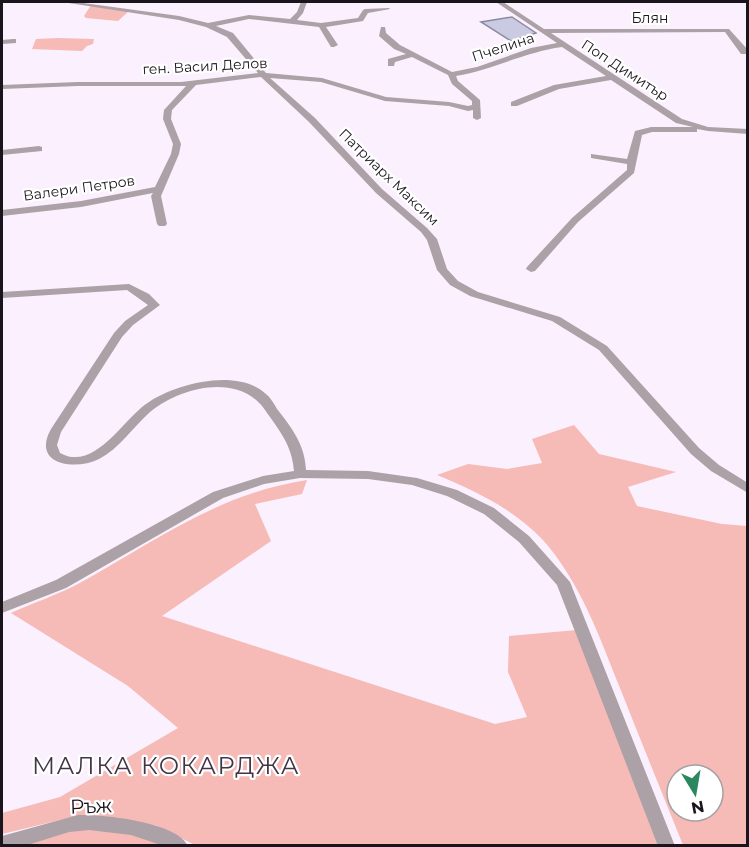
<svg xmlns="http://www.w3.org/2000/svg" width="749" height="847" font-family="Montserrat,sans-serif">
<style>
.green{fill:#f6bab7;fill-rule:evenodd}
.building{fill:#cbcae3;stroke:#8b8aa1;stroke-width:1.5}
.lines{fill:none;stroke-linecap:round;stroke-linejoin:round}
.minor{fill:#aca1a6;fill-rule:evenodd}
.labels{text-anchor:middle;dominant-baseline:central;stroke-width:4.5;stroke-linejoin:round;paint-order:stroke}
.far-street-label{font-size:14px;fill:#1a151c;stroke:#fff}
.near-street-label{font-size:20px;fill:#1a151c;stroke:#fff}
.near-quarter-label{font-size:24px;letter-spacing:1.5px;fill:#423546;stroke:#fff}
</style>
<rect width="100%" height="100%" fill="#fbf0fe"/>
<!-- green -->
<path class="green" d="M 91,5 L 129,11 L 118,21 L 86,18 L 84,16 Z
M 58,38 L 94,39 L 93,44 L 87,46 L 82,51 L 32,49 L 36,39 Z
M 574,425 L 599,454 L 676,472 L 628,487 L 637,506 L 722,524 L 747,526 L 747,845 L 683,845 C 662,793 641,741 620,688 C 599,636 580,581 542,539 C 513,509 476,491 437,475 L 468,464 L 507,469 L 542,463 L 532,439 ZM 677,775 L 713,775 L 713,811 L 677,811 Z
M 307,480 L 302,494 L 255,504 L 271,541 L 162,616 L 495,724 L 527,717 L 508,672 L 509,636 L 577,630 L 659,845 L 195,845 L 155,825 L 77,816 L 2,834 L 2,813 L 60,797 L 178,728 L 128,686 L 11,613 C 33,603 57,595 78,584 C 156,541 217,494 307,480 Z
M 78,823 L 180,845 L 2,846 Z"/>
<!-- building -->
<path class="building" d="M 512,17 L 536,33 L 511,41 L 481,22 Z"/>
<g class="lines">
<!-- minor -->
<path class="minor" d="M 62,2 L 76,2 L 179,16 L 208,23 L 249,15 L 290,19 L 297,12 L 301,2 L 307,2 L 303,13 L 297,20 L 321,23 L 358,18 L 363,10 L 365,9 L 389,8 L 390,9 L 368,13 L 363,21 L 326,27 L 338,45 L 334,47 L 331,47 L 319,27 L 249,19 L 216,26 L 233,33 L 266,73 L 322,78 L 386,97 L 449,102 L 468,106 L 472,105 L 472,101 L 452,84 L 448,75 L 412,57 L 395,62 L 394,66 L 388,66 L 388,59 L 406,54 L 394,49 L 379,36 L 381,27 L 385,27 L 386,33 L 400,45 L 452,72 L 477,67 L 531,48 L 557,43 L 496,2 L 503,2 L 544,29 L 729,29 L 748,50 L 748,54 L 741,54 L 725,32 L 551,33 L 682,119 L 708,127 L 748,129 L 748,134 L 708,131 L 697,129 L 697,132 L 652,132 L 642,135 L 634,173 L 578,222 L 535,271 L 531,272 L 526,269 L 527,267 L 572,218 L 627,170 L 627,164 L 591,158 L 591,154 L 627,159 L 635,131 L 651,127 L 693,127 L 676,123 L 611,80 L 559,89 L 517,106 L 511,106 L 511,102 L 554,85 L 606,76 L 562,47 C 525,52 492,70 456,76 L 458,81 L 480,100 L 481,118 L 477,120 L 473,118 L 473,110 L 468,111 L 449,106 L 385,101 L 321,82 L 270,78 L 315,118 L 382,189 L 427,228 L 437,239 L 447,269 L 458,281 L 478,292 L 560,317 L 607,346 L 699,448 L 719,465 L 748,483 L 748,493 L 711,471 L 691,454 L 599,350 L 552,321 L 470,296 L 450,285 L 437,270 L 427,240 L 421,232 L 376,193 L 309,122 L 261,77 L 196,85 L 172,110 L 171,119 L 181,144 L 179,154 L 161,196 L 167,224 L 165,226 L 159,226 L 157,224 L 151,196 L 153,193 L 81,207 L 2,216 L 2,210 L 81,201 L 155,187 L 171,154 L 173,144 L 163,119 L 164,110 L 186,86 L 78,86 L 2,89 L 2,85 L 78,82 L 181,82 L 258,73 L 227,37 L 206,27 L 179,20 Z
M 13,39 L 16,39 L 16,43 L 2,44 L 2,40 Z
M 39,146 L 42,147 L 42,151 L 2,155 L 2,150 Z
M 129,284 L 149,294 L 160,305 L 133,325 L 122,337 L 61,432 L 57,445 L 60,453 C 94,472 123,420 146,404 C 174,384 237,367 266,394 C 271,398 274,404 277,409 C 292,428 305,445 306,470 L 368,471 L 417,478 L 457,490 L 494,508 L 529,536 L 570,582 L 675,846 L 658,846 L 557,585 L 519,542 L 484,514 L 447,496 L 412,485 L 368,479 L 300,478 L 264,484 L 223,498 L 66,588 L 2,613 L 2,602 L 56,580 L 213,492 L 263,476 L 294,471 C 292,445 279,430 265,410 C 239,372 180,387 150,412 C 133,427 120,448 99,459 C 75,471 31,465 51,429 L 114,333 L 125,321 L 148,305 L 127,290 L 2,298 L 2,292 Z
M 78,815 C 102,814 178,822 188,846 L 164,846 L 131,835 L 89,830 L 69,832 L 24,846 L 2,846 L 2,836 Z"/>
</g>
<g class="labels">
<!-- far-street labels -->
<g class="far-street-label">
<text x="650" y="18">Блян</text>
<text transform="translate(503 47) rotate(-18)">Пчелина</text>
<text transform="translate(205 66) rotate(-3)">ген. Васил Делов</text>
<text transform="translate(625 70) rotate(33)">Поп Димитър</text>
<text transform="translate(389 177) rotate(44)">Патриарх Максим</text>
<text transform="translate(79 188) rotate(-8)">Валери Петров</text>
</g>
<!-- near-street labels -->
<g class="near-street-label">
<text transform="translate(91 806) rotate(-2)">Ръж</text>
</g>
<!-- near-quarter labels -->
<g class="near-quarter-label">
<text x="166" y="765">МАЛКА КОКАРДЖА</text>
</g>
</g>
<!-- border -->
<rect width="749" height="847" fill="none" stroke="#1a151c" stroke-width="6"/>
<!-- north arrow -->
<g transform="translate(695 793) rotate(169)"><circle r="28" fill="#ffffff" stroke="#a3a1a4" stroke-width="1.5"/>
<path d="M0-4.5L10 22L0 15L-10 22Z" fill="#2a875e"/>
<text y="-9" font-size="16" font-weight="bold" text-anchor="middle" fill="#1a151c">N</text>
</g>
</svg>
